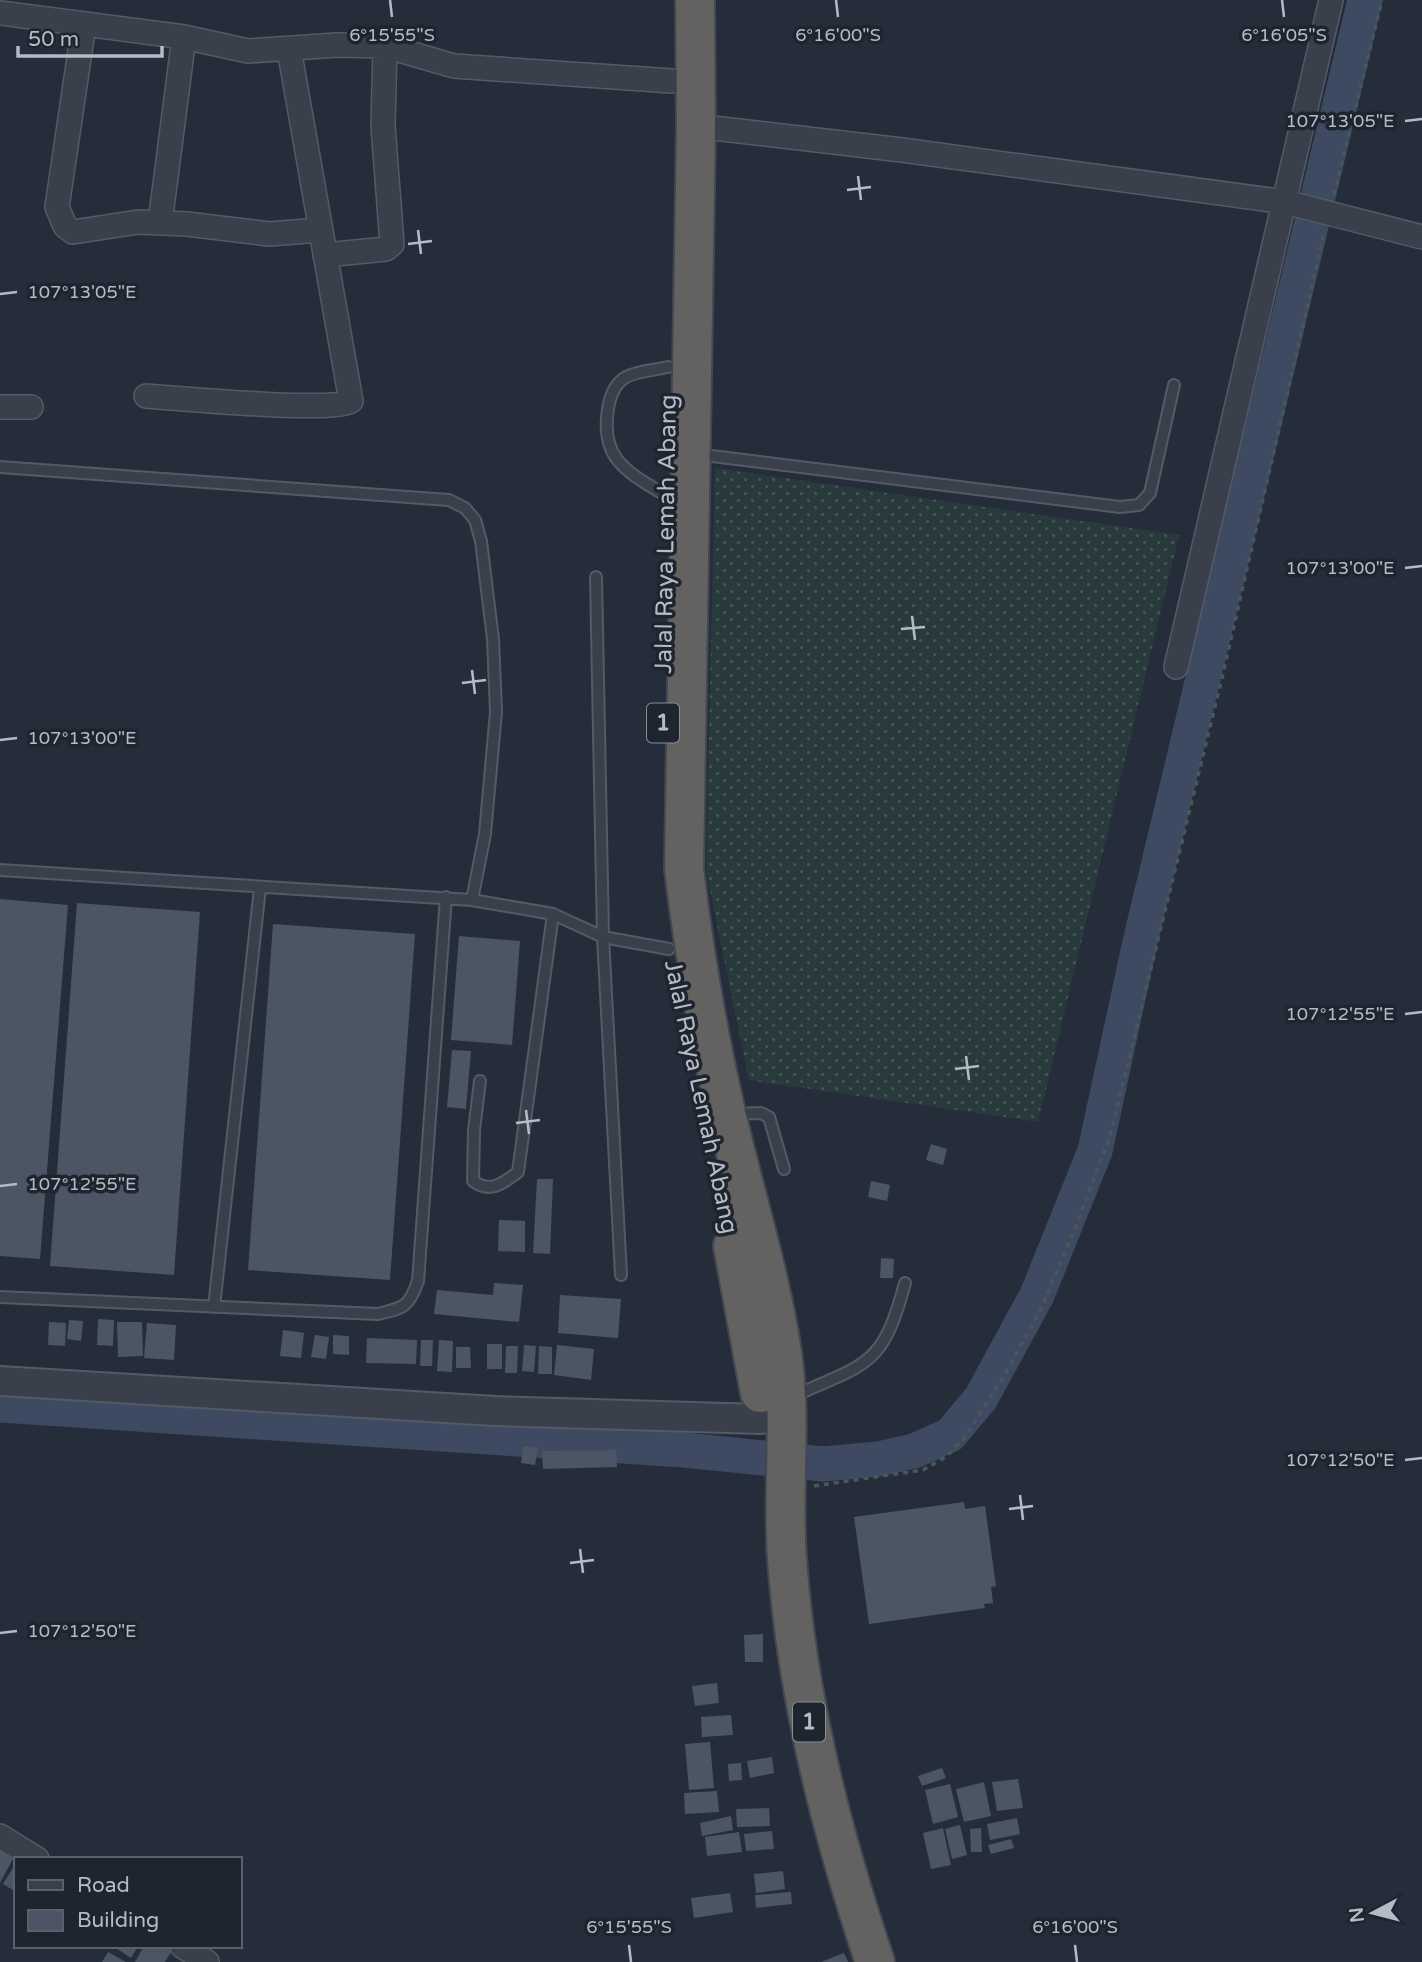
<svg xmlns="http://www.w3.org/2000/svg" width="1422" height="1962" font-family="'Varela Round',sans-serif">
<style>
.grass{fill:url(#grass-dots)}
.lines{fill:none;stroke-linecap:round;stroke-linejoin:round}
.river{stroke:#3d4a61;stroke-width:35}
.building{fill:#4c5563}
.service-casing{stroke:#545b65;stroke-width:14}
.minor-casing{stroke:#545b65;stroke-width:26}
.tertiary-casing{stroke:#545b65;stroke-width:32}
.trunk-casing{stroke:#414852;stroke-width:42}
.path{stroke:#47575a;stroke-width:3.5;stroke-dasharray:5 5;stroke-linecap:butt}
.service{stroke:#393f4b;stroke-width:10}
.minor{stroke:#393f4b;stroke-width:23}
.tertiary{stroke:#393f4b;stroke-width:28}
.trunk{stroke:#646260;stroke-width:38}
.ticks{fill:none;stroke:#b5bbc6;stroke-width:2.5}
.labels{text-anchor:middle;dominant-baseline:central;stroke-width:7;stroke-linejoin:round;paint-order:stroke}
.shield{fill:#1e252f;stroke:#888e99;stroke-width:2}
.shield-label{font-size:23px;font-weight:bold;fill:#b5bbc6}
.street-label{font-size:24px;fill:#b5bbc6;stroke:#1e252f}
.ticks-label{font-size:18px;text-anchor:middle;fill:#b5bbc6;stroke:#1e252f;stroke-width:7;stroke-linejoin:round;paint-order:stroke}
</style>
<defs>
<pattern id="grass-dots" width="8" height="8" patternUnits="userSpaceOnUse" patternTransform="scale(1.75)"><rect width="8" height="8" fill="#293a3c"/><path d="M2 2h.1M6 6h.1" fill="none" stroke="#465557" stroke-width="1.8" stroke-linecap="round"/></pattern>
</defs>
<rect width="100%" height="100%" fill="#262d3a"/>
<!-- grass -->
<path class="grass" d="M 715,468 L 1179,535 L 1038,1122 L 749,1080 L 706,871 Z"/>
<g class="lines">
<!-- river -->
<path class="river" d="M 0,1405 L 684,1450 L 823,1464 L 878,1459 L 914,1451 L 950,1435 L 981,1398 L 1037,1295 L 1095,1151 L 1140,942 L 1365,0"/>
</g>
<!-- building -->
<path class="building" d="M 0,899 L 68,905 L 40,1259 L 0,1256 Z
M 77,903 L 200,912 L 174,1275 L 50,1266 Z
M 273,924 L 415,934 L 390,1280 L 248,1270 Z
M 459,936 L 520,941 L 512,1045 L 451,1040 Z
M 452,1050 L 471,1051 L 466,1109 L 447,1107 Z
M 931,1144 L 947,1149 L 943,1165 L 926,1160 Z
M 537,1179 L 553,1179 L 550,1254 L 533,1253 Z
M 871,1181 L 890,1185 L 887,1201 L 868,1197 Z
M 499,1220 L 525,1221 L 525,1252 L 498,1251 Z
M 881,1258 L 894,1259 L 893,1278 L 880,1278 Z
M 494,1283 L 523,1285 L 519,1322 L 434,1314 L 437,1290 L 493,1295 Z
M 560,1295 L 621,1299 L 618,1338 L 558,1333 Z
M 98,1319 L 114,1320 L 113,1346 L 97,1345 Z
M 69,1320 L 83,1321 L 81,1341 L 67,1339 Z
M 49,1322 L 66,1323 L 65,1346 L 48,1345 Z
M 117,1322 L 142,1322 L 143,1356 L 118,1357 Z
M 147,1323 L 176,1325 L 174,1360 L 144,1358 Z
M 283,1330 L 304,1333 L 301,1358 L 280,1356 Z
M 315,1335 L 329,1337 L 326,1359 L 311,1357 Z
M 333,1335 L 349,1336 L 349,1355 L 333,1354 Z
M 367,1338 L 417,1340 L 416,1364 L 366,1363 Z
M 421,1340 L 433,1340 L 432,1366 L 420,1366 Z
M 439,1340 L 453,1341 L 452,1372 L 437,1371 Z
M 487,1344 L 502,1344 L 502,1369 L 487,1369 Z
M 524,1345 L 536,1346 L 534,1372 L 522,1371 Z
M 557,1345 L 594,1349 L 591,1380 L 554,1375 Z
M 506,1346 L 518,1346 L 517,1373 L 505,1373 Z
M 539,1346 L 552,1347 L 552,1374 L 538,1374 Z
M 456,1347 L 470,1347 L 471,1368 L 456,1368 Z
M 523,1446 L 538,1448 L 535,1465 L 521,1463 Z
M 616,1450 L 617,1467 L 543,1469 L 542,1451 Z
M 964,1502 L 965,1509 L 985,1506 L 996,1586 L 991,1587 L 993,1603 L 984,1604 L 985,1608 L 869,1624 L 854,1517 Z
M 763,1634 L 763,1662 L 745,1662 L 744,1635 Z
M 717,1683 L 719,1703 L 695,1706 L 692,1686 Z
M 731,1715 L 733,1735 L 702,1737 L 701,1717 Z
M 710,1742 L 714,1788 L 689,1790 L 685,1744 Z
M 772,1757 L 774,1773 L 750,1778 L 747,1761 Z
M 741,1763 L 742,1780 L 729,1781 L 728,1764 Z
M 942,1768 L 946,1778 L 922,1786 L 918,1776 Z
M 1018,1779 L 1023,1808 L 997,1811 L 992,1782 Z
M 984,1782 L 991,1816 L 964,1822 L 956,1789 Z
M 950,1784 L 958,1817 L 933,1824 L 925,1790 Z
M 717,1791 L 719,1812 L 685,1814 L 684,1793 Z
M 769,1808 L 770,1826 L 737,1827 L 736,1809 Z
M 731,1816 L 733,1830 L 702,1836 L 700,1823 Z
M 1017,1818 L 1020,1834 L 990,1840 L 987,1824 Z
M 960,1825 L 967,1855 L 952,1859 L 945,1829 Z
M 943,1828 L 951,1865 L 931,1869 L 923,1833 Z
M 981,1828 L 982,1852 L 971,1852 L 970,1829 Z
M 772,1831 L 774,1849 L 746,1851 L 744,1834 Z
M 739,1832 L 742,1852 L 707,1856 L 705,1837 Z
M 1011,1839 L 1014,1848 L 991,1854 L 988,1845 Z
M 0,1846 L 15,1855 L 0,1883 Z
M 16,1863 L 16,1892 L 3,1884 Z
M 783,1871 L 785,1889 L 756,1893 L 754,1874 Z
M 791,1892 L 792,1904 L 756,1908 L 755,1895 Z
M 730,1893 L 733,1912 L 694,1918 L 691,1898 Z
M 113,1946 L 138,1946 L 131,1958 Z
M 144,1946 L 169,1946 L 173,1949 L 165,1962 L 135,1962 Z
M 108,1952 L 126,1962 L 102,1962 Z
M 844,1953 L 848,1962 L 821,1962 Z"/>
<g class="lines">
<defs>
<path id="service" d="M 696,454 L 1120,507 L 1139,505 L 1150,493 L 1174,385
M 0,467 L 449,500 L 465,508 L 475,520 L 481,541 L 493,639 L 496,712 L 485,834 L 472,900
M 665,495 C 627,472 600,459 608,409 C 610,396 614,384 626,377 C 638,371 655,370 668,367
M 596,577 L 603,937 L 621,1275
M 0,870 L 472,900 L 553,914 L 603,937 L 669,949
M 480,1081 L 474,1130 L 473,1181 C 491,1194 503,1183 518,1172 L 553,914
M 733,1114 L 761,1113 L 769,1117 L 784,1169
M 0,1297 L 378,1314 C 404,1308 409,1307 418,1281 L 446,897
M 214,1307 L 260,888
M 792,1397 C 867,1362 882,1369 905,1283"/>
<path id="minor" d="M 0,13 L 184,37 L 248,51 L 337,45 L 385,46 L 454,66 L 672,81
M 84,24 L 57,207 L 65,226 L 73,232 L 138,222 L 187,224 L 269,234 L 320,230
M 696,126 L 902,150 L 1285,202 L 1422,237
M 160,223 L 184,37
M 325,255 L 386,249 L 392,244 L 383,126 L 385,46
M 146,396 C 175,398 337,413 351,401 L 289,49
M 0,407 L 31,407
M 1176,667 L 1331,0
M 0,1836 L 37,1859
M 182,1946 L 207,1962"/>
<path id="tertiary" d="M 0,1381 L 495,1411 L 761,1419"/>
<path id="trunk" d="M 695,0 L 696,126 L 684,869 C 694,952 708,1036 727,1117 C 745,1195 770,1273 782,1352 C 792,1420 782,1490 787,1559 C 797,1697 831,1831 875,1962
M 733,1246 L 760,1393"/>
</defs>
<!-- service casing -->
<use href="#service" class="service-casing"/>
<!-- minor casing -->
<use href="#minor" class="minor-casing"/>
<!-- tertiary casing -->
<use href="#tertiary" class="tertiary-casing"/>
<!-- trunk casing -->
<use href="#trunk" class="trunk-casing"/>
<!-- path -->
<path class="path" d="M 1334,195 L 1382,0
M 814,1486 L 923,1470 L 946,1457 L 965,1437 L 1001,1381 L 1042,1307 L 1074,1231 L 1110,1136 L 1222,678 L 1324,233"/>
<!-- service -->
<use href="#service" class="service"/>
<!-- minor -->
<use href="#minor" class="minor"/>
<!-- tertiary -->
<use href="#tertiary" class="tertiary"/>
<!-- trunk -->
<use href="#trunk" class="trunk"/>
</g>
<!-- ticks -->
<path class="ticks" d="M 390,0 L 392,17M 836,0 L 838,17M 1282,0 L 1284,17M 1405,121 L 1422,119M 858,176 L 861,200M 847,190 L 871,187M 418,230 L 421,254M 408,244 L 432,241M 0,294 L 17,292M 1405,568 L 1422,566M 912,616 L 915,640M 901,629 L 925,627M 472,670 L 475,694M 462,683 L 486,680M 0,740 L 17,738M 1405,1014 L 1422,1012M 966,1056 L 969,1080M 955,1069 L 979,1066M 526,1110 L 529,1134M 516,1123 L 540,1120M 0,1186 L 17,1184M 1405,1460 L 1422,1458M 1020,1495 L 1023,1520M 1009,1509 L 1033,1506M 580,1549 L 583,1573M 570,1563 L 594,1560M 0,1633 L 17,1631M 629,1945 L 631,1962M 1075,1945 L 1077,1962"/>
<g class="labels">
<!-- shield labels -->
<g class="shield">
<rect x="647" y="703.5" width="32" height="39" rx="5"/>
<rect x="793" y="1702.5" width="32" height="39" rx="5"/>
</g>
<g class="shield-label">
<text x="663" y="723">1</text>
<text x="809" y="1722">1</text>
</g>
<!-- street labels -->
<g class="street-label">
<text transform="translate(666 534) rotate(-89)">Jalal Raya Lemah Abang</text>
<text transform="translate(701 1097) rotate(78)">Jalal Raya Lemah Abang</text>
</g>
</g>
<g class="ticks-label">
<text x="392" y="41">6°15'55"S</text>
<text x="838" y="41">6°16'00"S</text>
<text x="1284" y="41">6°16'05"S</text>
<text x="1340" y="127">107°13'05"E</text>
<text x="82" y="298">107°13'05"E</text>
<text x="1340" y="574">107°13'00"E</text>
<text x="82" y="744">107°13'00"E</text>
<text x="1340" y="1020">107°12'55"E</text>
<text x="82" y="1190">107°12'55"E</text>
<text x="1340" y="1466">107°12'50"E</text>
<text x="82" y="1637">107°12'50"E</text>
<text x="629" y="1933">6°15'55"S</text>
<text x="1075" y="1933">6°16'00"S</text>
</g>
<!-- legend -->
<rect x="14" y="1857" width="228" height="91" fill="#1e252f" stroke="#5a616b" stroke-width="2"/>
<rect x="28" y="1880" width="35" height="10" fill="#393f4b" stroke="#5a616b" stroke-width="2"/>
<text x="77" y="1892" font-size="21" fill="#b5bbc6">Road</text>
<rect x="28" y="1910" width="35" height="21" fill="#4c5563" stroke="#5a616b" stroke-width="2"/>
<text x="77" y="1927" font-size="21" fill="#b5bbc6">Building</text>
<!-- north arrow -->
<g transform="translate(1373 1913) rotate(263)" stroke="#1e252f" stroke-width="5" paint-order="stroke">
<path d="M0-5L12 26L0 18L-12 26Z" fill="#b5bbc6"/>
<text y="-10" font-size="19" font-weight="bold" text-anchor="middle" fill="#b5bbc6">N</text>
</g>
<!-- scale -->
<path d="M18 46v10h144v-10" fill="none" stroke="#b5bbc6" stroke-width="3.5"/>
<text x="28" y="46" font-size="21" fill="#b5bbc6" stroke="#1e252f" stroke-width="5" paint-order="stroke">50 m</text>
</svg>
